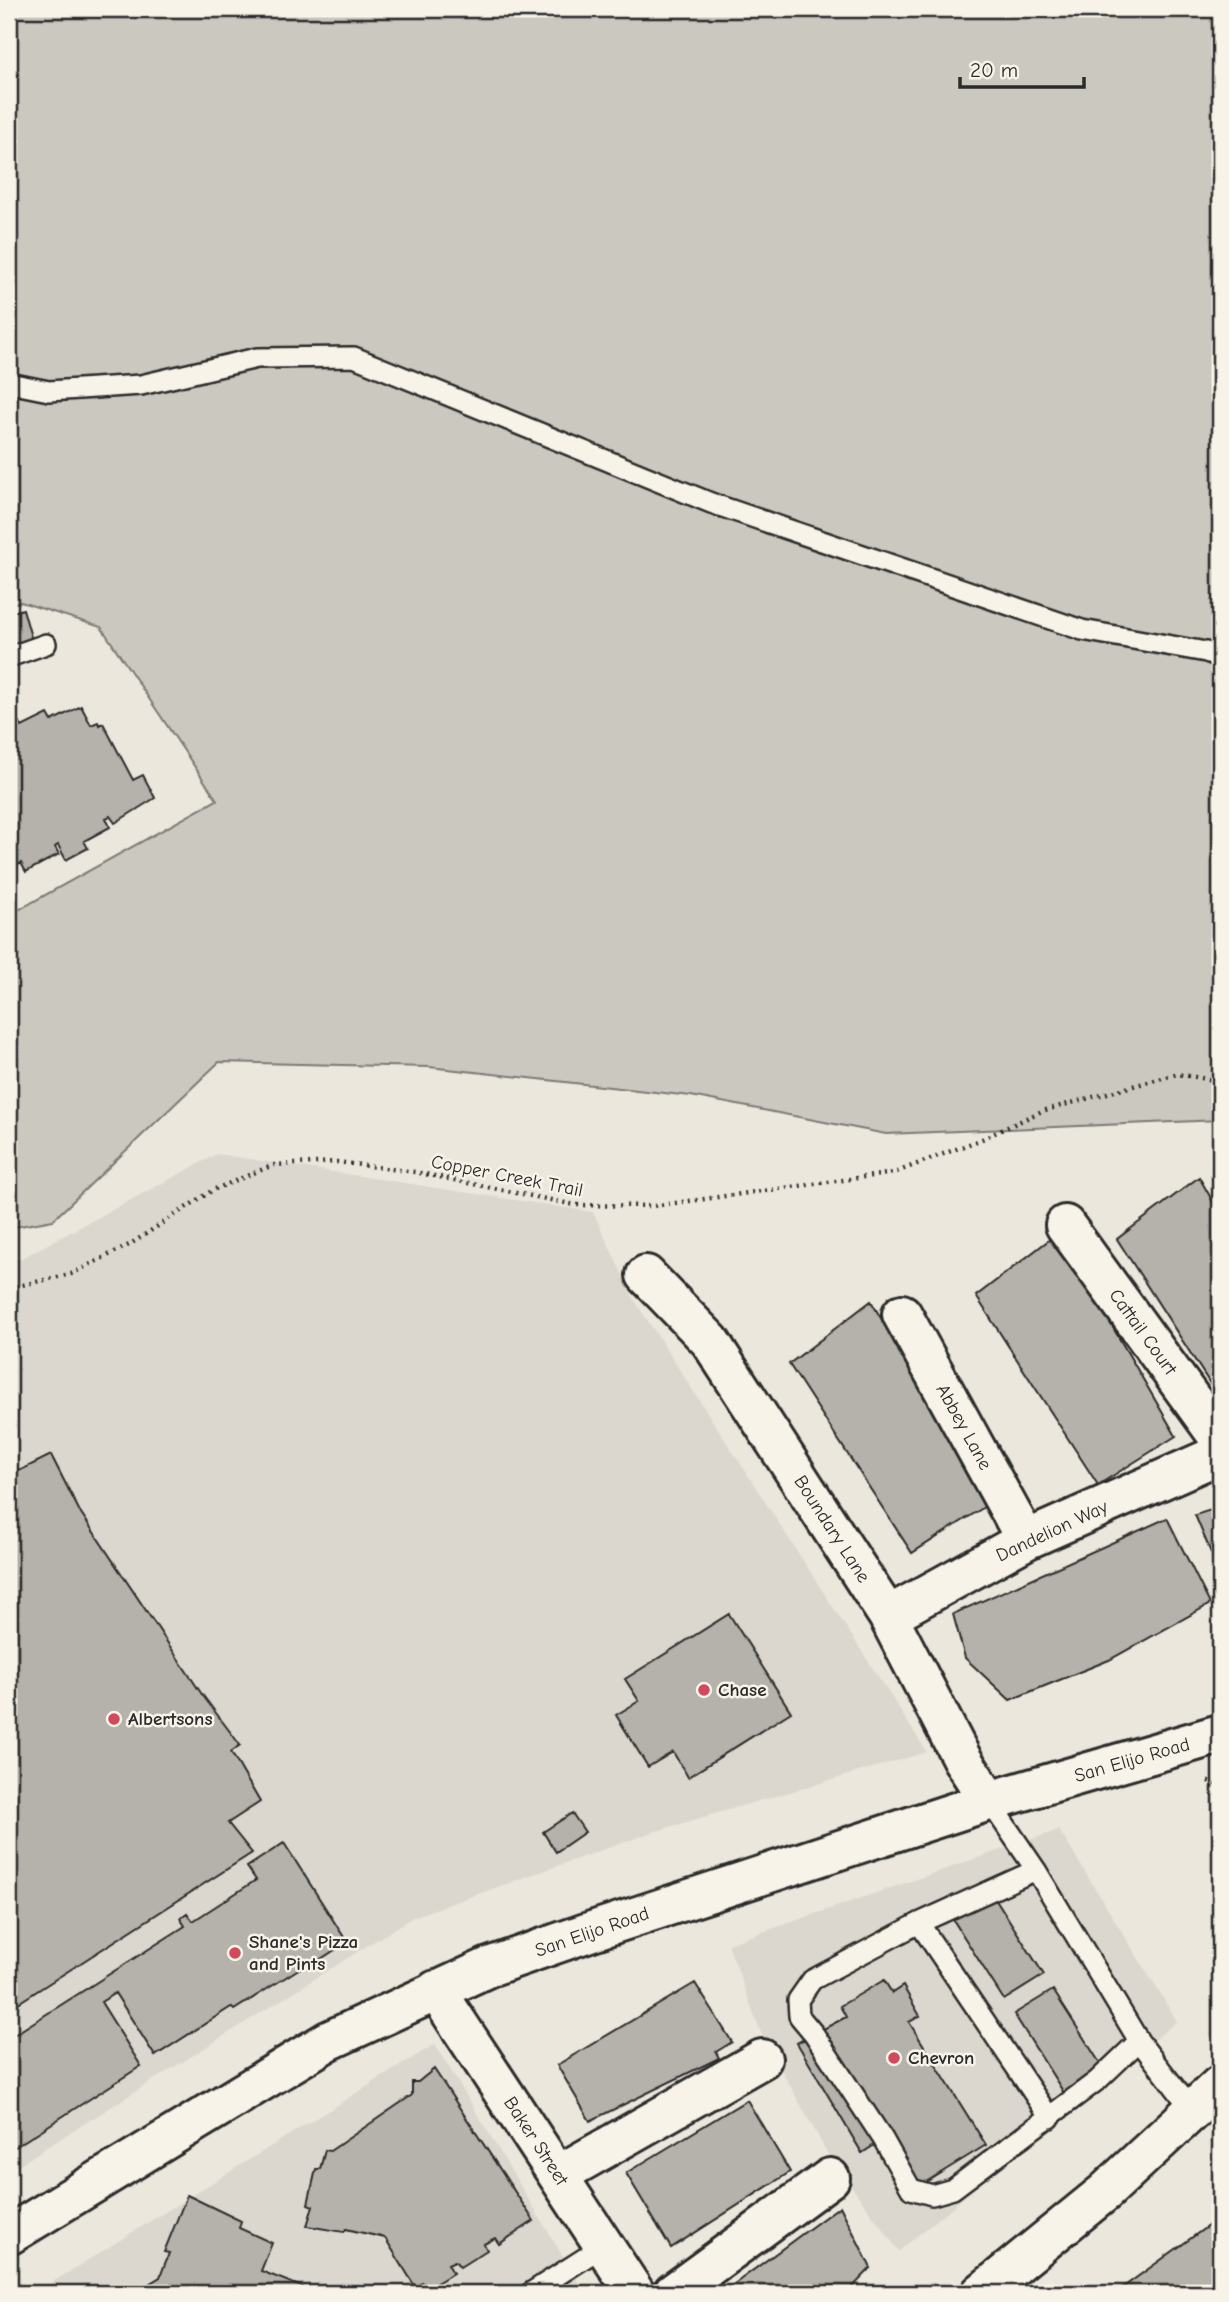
<svg xmlns="http://www.w3.org/2000/svg" width="1229" height="2302" font-family="'Comic Neue',sans-serif">
<style>
.built{fill:#dbd7ce}
.green{fill:#cbc8bf;stroke:#7b7a75;stroke-width:2}
.building{fill:#b5b2ab;stroke:#2b2b2b;stroke-width:2}
.lines{fill:none;stroke-linecap:round;stroke-linejoin:round}
.service-casing{stroke:#2b2b2b;stroke-width:24}
.minor-casing{stroke:#2b2b2b;stroke-width:44}
.tertiary-casing{stroke:#2b2b2b;stroke-width:44}
.primary-casing{stroke:#2b2b2b;stroke-width:44}
.path{stroke:#2b2b2b;stroke-width:4.5;stroke-dasharray:2 5;stroke-linecap:butt}
.service{stroke:#f7f3e8;stroke-width:19}
.minor{stroke:#f7f3e8;stroke-width:38}
.tertiary{stroke:#f7f3e8;stroke-width:38}
.primary{stroke:#f7f3e8;stroke-width:38}
.poi-dot{fill:#d1495b;stroke:#f7f3e8;stroke-width:2.5}
.labels{text-anchor:middle;dominant-baseline:central;stroke-width:5;stroke-linejoin:round;paint-order:stroke}
.street-label{font-size:19px;fill:#2b2b2b;stroke:#f7f3e8}
.poi-label{font-size:19px;font-weight:bold;fill:#2b2b2b;stroke:#f7f3e8;text-anchor:start}
</style>
<rect width="100%" height="100%" fill="#ebe7dd"/>
<filter id="ink" filterUnits="userSpaceOnUse"><feTurbulence type="fractalNoise" baseFrequency=".0143" numOctaves="2"/><feDisplacementMap in="SourceGraphic" scale="14" xChannelSelector="R" yChannelSelector="G"/><feConvolveMatrix kernelMatrix="1 2 1 2 8 2 1 2 1" color-interpolation-filters="sRGB"/></filter>
<g filter="url(#ink)">
<!-- built -->
<path class="built" d="M 217,1154 L 593,1212 L 635,1301 L 927,1752 L 656,1831 L 413,1917 L 9,2171 L 9,1259 L 20,1259 Z
M 1059,1830 L 1177,2021 L 899,2251 L 829,2156 L 761,2033 L 728,1944 Z
M 435,2044 L 585,2293 L 35,2293 Z"/>
<!-- green -->
<path class="green" d="M 9,9 L 1220,9 L 1220,1120 L 886,1134 L 691,1096 L 429,1067 L 219,1062 L 53,1220 L 9,1228 L 9,915 L 217,800 L 101,627 L 21,602 L 9,604 Z"/>
<!-- building -->
<path class="building" d="M 23,609 L 33,644 L 9,651 L 9,613 Z
M 81,706 L 91,725 L 98,722 L 99,725 L 103,723 L 133,780 L 143,775 L 155,798 L 115,823 L 110,816 L 106,818 L 110,827 L 84,841 L 88,848 L 66,860 L 58,845 L 55,847 L 59,854 L 26,872 L 21,863 L 9,870 L 9,727 L 19,722 L 22,727 L 48,714 L 52,721 Z
M 1199,1177 L 1220,1214 L 1220,1399 L 1117,1239 Z
M 1058,1233 L 1176,1436 L 1098,1485 L 976,1296 Z
M 871,1301 L 989,1504 L 912,1553 L 789,1364 Z
M 51,1455 L 79,1510 L 201,1693 L 240,1745 L 231,1752 L 260,1802 L 228,1823 L 252,1853 L 9,2009 L 9,1457 L 19,1471 Z
M 1220,1507 L 1220,1574 L 1195,1515 Z
M 1167,1518 L 1210,1604 L 1109,1660 L 1010,1700 L 965,1658 L 953,1614 Z
M 729,1614 L 791,1712 L 688,1777 L 673,1752 L 648,1767 L 616,1715 L 639,1701 L 625,1679 Z
M 572,1813 L 585,1832 L 556,1852 L 543,1832 Z
M 284,1843 L 347,1942 L 307,1968 L 305,1965 L 234,2010 L 231,2007 L 155,2056 L 115,1993 L 101,2002 L 141,2066 L 9,2151 L 9,2038 L 185,1926 L 180,1918 L 187,1913 L 193,1921 L 256,1880 L 247,1867 Z
M 992,1893 L 1044,1975 L 1004,2000 L 952,1918 Z
M 884,1980 L 892,1993 L 903,1986 L 920,2016 L 909,2022 L 986,2145 L 921,2185 L 890,2135 L 862,2153 L 797,2043 L 846,2017 L 840,2006 Z
M 695,1983 L 732,2042 L 716,2052 L 719,2058 L 590,2121 L 557,2065 Z
M 1053,1990 L 1105,2071 L 1066,2096 L 1014,2014 Z
M 434,2069 L 534,2221 L 499,2244 L 495,2238 L 484,2244 L 487,2250 L 460,2267 L 455,2261 L 448,2264 L 453,2273 L 427,2289 L 422,2282 L 416,2288 L 385,2238 L 346,2229 L 344,2232 L 307,2226 L 313,2206 L 308,2204 L 316,2169 L 320,2169 L 325,2150 L 330,2151 L 412,2095 L 412,2082 L 418,2082 Z
M 747,2100 L 790,2172 L 671,2248 L 626,2173 Z
M 187,2195 L 241,2221 L 239,2228 L 272,2243 L 261,2271 L 317,2293 L 134,2293 L 160,2277 L 169,2253 L 164,2252 Z
M 840,2206 L 871,2268 L 847,2293 L 722,2293 Z
M 1219,2218 L 1220,2293 L 1125,2293 L 1122,2288 Z"/>
<g class="lines">
<defs>
<path id="service" d="M 9,383 L 49,391 L 141,385 L 257,358 L 354,357 L 711,503 L 1082,630 L 1206,652 L 1220,657
M 9,657 L 46,644
M 989,1801 L 1036,1870
M 919,1923 L 812,1980 L 798,2000 L 799,2016 L 814,2034 L 883,2139 L 911,2189 L 932,2195 L 953,2189 L 1098,2080 L 1139,2041 L 1036,1870 L 919,1923 L 1050,2118
M 1139,2041 L 1193,2111
M 530,2293 L 605,2245"/>
<path id="minor" d="M 1065,1225 L 1220,1439
M 646,1275 L 710,1341 L 888,1616 L 962,1759 L 989,1801
M 902,1314 L 1026,1540
M 888,1616 L 1026,1540 L 1220,1454
M 558,2175 L 762,2059
M 673,2293 L 830,2178"/>
<path id="tertiary" d="M 436,1990 L 635,2293"/>
<path id="primary" d="M 9,2235 L 328,2041 L 489,1967 L 592,1931 L 989,1801 L 1220,1734
M 981,2293 L 1105,2192 L 1220,2085"/>
</defs>
<!-- service casing -->
<use href="#service" class="service-casing"/>
<!-- minor casing -->
<use href="#minor" class="minor-casing"/>
<!-- tertiary casing -->
<use href="#tertiary" class="tertiary-casing"/>
<!-- primary casing -->
<use href="#primary" class="primary-casing"/>
<!-- path -->
<path class="path" d="M 9,1288 L 71,1274 L 129,1245 L 213,1190 L 273,1165 L 337,1162 L 415,1172 L 575,1205 L 653,1206 L 894,1173 L 982,1139 L 1042,1111 L 1177,1074 L 1220,1081
M 1208,1781 L 1220,1786"/>
<!-- service -->
<use href="#service" class="service"/>
<!-- minor -->
<use href="#minor" class="minor"/>
<!-- tertiary -->
<use href="#tertiary" class="tertiary"/>
<!-- primary -->
<use href="#primary" class="primary"/>
</g>
</g>
<!-- markers -->
<g class="poi-dot">
<circle cx="704" cy="1690" r="7"/>
<circle cx="114" cy="1719" r="7"/>
<circle cx="235" cy="1953" r="7"/>
<circle cx="894" cy="2058" r="7"/>
</g>
<g class="labels">
<!-- street labels -->
<g class="street-label">
<text transform="translate(507 1176) rotate(11)">Copper Creek Trail</text>
<text transform="translate(1143 1332) rotate(54)">Cattail Court</text>
<text transform="translate(964 1427) rotate(61)">Abbey Lane</text>
<text transform="translate(832 1529) rotate(57)">Boundary Lane</text>
<text transform="translate(1052 1531) rotate(-25)">Dandelion Way</text>
<text transform="translate(1132 1760) rotate(-16)">San Elijo Road</text>
<text transform="translate(592 1932) rotate(-19)">San Elijo Road</text>
<text transform="translate(536 2141) rotate(57)">Baker Street</text>
</g>
<!-- poi labels -->
<g class="poi-label">
<text x="718" y="1690">Chase</text>
<text x="128" y="1719">Albertsons</text>
<text x="249" y="1942">Shane's Pizza<tspan x="249" dy="22">and Pints</tspan></text>
<text x="908" y="2058">Chevron</text>
</g>
</g>
<!-- margin -->
<rect width="1229" height="2302" fill="none" stroke="#f7f3e8" stroke-width="35"/>
<rect x="18" y="18" width="1194" height="2267" fill="none" stroke="#2b2b2b" stroke-width="2.5" filter="url(#ink)"/>
<!-- scale -->
<path d="M960 77v10h124v-10" fill="none" stroke="#2b2b2b" stroke-width="3.5"/>
<text x="970" y="77" font-size="21" fill="#2b2b2b" stroke="#f7f3e8" stroke-width="5" paint-order="stroke">20 m</text>
</svg>
